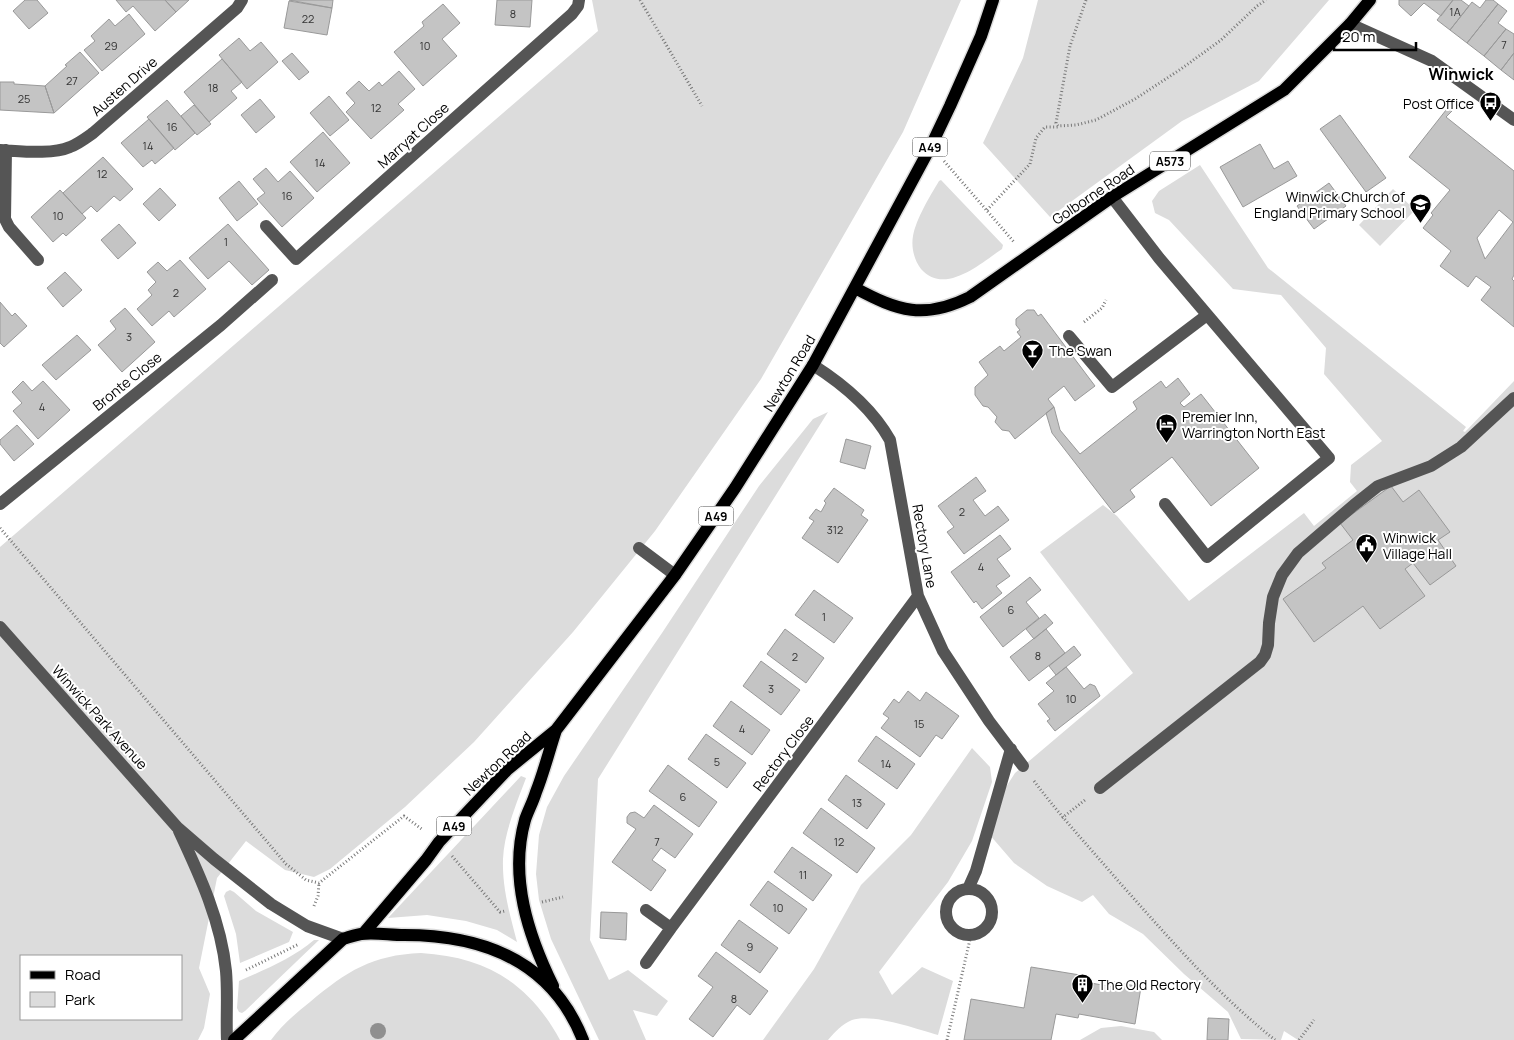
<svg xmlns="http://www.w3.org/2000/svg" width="1514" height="1040" font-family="Manrope,sans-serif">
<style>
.green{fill:#dcdcdc;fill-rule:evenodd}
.building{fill:#c4c4c4;stroke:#999;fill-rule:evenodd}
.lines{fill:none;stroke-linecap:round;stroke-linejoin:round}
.major-casing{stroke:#dbdbdb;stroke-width:15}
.path{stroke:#777;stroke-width:3;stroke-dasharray:1 2.5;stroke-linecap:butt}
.minor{stroke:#555;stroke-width:12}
.major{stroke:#000;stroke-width:12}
.tree{fill:#8f8f8f}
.labels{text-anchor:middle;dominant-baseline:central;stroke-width:4;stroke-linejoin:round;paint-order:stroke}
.number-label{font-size:11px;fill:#313131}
.shield{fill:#fff;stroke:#4c4c4c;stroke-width:1}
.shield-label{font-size:12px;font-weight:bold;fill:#000}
.street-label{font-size:14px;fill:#000;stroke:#fff}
.poi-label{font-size:14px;fill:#000;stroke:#fff;text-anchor:start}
.quarter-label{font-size:16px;font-weight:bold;fill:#000;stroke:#fff}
</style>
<rect width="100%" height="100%" fill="#fff"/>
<!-- green -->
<path class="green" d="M 592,0 L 961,0 L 903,132 L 761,379 L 655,531 L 573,632 L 474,742 L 405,807 L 330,869 L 314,877 L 285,870 L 246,841 L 217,878 L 199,968 L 210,994 L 204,1028 L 198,1040 L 0,1040 L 0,547 L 598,31 ZM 21,956 L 181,956 L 181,1019 L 21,1019 Z
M 1038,0 L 1329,0 L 1259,81 L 1182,121 L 1050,217 L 983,143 L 1023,58 Z
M 1200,165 L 1268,268 L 1466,427 L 1463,431 L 1465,432 L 1514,381 L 1514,1040 L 1298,1040 L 1284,1031 L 1281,1040 L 1241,1039 L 1228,1012 L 1184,974 L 1143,934 L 1109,914 L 1093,895 L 1082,902 L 1047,886 L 1014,863 L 989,834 L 1006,787 L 1015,773 L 1133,673 L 1040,552 L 1103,505 L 1117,516 L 1189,601 L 1304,513 L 1314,526 L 1357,491 L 1350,482 L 1351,465 L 1382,441 L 1324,374 L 1326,348 L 1281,295 L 1233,289 L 1169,220 L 1155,213 L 1152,201 L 1159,191 Z
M 941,180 L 1003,245 L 1002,249 C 981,263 945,296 921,269 C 914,260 911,247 913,236 C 916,219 930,196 939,181 Z
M 1393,189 L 1415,210 L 1380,246 L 1359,225 Z
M 828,412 L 598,779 L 590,940 L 609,980 L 628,970 L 668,1001 L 657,1016 L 633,1010 L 646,1040 L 599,1040 L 551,939 L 539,900 L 536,874 L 539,835 L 547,807 L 564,776 L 662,633 L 759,486 L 813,419 Z
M 972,748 L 990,767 L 992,782 L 972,841 L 948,882 L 879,972 L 892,995 L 922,967 L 953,981 L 938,1035 C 916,1029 873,1013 852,1020 C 842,1024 835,1032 828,1040 L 763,1040 L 814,969 L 861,885 L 911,835 Z
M 521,776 L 526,778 C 517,802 504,833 503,859 C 502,888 510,915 517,942 L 497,930 L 466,921 L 427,915 L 388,918 Z
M 230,890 L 234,892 L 256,911 L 293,932 L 289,942 L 240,963 L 236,934 L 224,896 L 226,892 Z
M 314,940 L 319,940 L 245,1011 L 242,1013 L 239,1012 L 237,1008 L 239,981 C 264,970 293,958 314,940 Z
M 421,953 C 486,957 529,983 560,1040 L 271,1040 C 282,1025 296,1013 310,1002 C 347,971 372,955 421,953 Z
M 1121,1026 L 1154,1032 L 1162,1040 L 1080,1040 L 1101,1028 Z"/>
<!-- building -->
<path class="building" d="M 25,0 L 37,0 L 48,13 L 29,29 L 13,11 Z
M 116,0 L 165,0 L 176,12 L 155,31 L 133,6 L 126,12 Z
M 165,0 L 189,0 L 176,12 Z
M 289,0 L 333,0 L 332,8 Z
M 497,0 L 532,0 L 530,27 L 495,25 Z
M 1399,0 L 1453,0 L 1441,16 L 1424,3 L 1411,16 L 1399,5 Z
M 1453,0 L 1461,0 L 1469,6 L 1450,30 L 1437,20 Z
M 1486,0 L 1493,0 L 1498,4 L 1467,43 L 1450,30 L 1472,2 L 1480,8 Z
M 289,1 L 332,8 L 327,35 L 284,28 Z
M 443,4 L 460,23 L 442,39 L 457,56 L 423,86 L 394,52 L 424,26 L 422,22 Z
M 1498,4 L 1507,11 L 1498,23 L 1506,29 L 1484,56 L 1467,43 Z
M 129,14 L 145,34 L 102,71 L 84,50 L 95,41 L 91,36 L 109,19 L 115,26 Z
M 1506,29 L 1514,34 L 1514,53 L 1501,70 L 1484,56 Z
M 239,38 L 250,51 L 261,42 L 278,62 L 247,89 L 219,55 Z
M 80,52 L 99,73 L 54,113 L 45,86 L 67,66 L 65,65 Z
M 292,53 L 309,72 L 299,80 L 282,61 Z
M 1514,53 L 1514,80 L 1501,70 Z
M 222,59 L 242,82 L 231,91 L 237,98 L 209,122 L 184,92 Z
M 399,71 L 415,89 L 398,104 L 404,110 L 371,139 L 346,112 L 355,103 L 346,93 L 359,81 L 369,91 L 379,82 L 382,86 Z
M 0,82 L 14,82 L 14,84 L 45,86 L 54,113 L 0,110 Z
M 329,96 L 349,120 L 330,136 L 310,113 Z
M 260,99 L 275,117 L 256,133 L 241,115 Z
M 167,100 L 195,133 L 175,150 L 147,117 Z
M 194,105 L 211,124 L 197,135 L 181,116 Z
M 1450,105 L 1454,109 L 1446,117 L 1514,171 L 1514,275 L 1512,279 L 1514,281 L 1514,327 L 1481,300 L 1491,287 L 1476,276 L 1468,287 L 1440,266 L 1451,251 L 1423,228 L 1433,215 L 1431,213 L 1450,190 L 1409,157 ZM 1499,210 L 1513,222 L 1485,259 L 1477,238 Z
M 1340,115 L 1386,178 L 1366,192 L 1320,129 Z
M 149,119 L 174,148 L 155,164 L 152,160 L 143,167 L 121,143 Z
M 323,132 L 350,163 L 317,192 L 290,162 Z
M 1260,144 L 1274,169 L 1288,161 L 1297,176 L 1243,207 L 1220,167 Z
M 103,157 L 133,189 L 120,201 L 114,196 L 97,212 L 91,206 L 82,214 L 63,193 Z
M 266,168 L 278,182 L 290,171 L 314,198 L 282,227 L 257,199 L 265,193 L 253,179 Z
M 239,181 L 258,204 L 237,221 L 219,198 Z
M 1329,183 L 1346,206 L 1314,229 L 1297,206 Z
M 160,188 L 176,205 L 159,221 L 143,204 Z
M 60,190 L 86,218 L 66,236 L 63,233 L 53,242 L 31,217 Z
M 119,224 L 136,243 L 118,259 L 101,240 Z
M 228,224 L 269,270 L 252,285 L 229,261 L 208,279 L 189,258 Z
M 180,260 L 206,289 L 174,317 L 169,311 L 152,326 L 137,309 L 152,295 L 148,290 L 156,282 L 147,272 L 158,262 L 167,271 Z
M 65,272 L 82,290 L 63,307 L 47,288 Z
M 0,302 L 12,316 L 15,313 L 27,326 L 4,347 L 0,343 Z
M 125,308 L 155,342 L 122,372 L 98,345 L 116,329 L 110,321 Z
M 1027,310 L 1034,310 L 1038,316 L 1041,314 L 1095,386 L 1075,401 L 1064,386 L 1048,399 L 1054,407 L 1015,439 L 1009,431 L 1002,430 L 995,422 L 997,417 L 988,407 L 983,406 L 975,395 L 975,387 L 988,375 L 979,362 L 1000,346 L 1004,351 L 1021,337 L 1017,332 L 1020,330 L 1016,325 L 1016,319 Z
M 77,335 L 91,350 L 56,380 L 42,365 Z
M 1178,378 L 1190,394 L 1180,403 L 1184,407 L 1201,394 L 1259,468 L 1211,506 L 1172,457 L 1130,490 L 1135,497 L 1114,513 L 1052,433 L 1046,413 L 1054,407 L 1060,430 L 1080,454 L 1137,409 L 1133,402 L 1161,381 L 1166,388 Z
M 23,381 L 32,391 L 43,381 L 70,410 L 38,439 L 13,411 L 22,403 L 12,392 Z
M 17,425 L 34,444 L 14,461 L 0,444 L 0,440 Z
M 846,439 L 871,446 L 865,469 L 840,462 Z
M 976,477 L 986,491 L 973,500 L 985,516 L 998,506 L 1009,520 L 964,554 L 947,532 L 954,527 L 938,506 Z
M 1391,486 L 1403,502 L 1419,490 L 1450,532 L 1438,540 L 1456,566 L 1430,585 L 1413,563 L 1405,569 L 1425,596 L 1380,629 L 1363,606 L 1314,642 L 1283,599 L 1326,568 L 1322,563 L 1353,540 L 1340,523 Z
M 834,488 L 864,510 L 861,515 L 868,520 L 838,563 L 802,538 L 814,521 L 809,518 L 816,509 L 821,512 L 826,503 L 824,501 Z
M 1000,535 L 1011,549 L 997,559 L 1010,576 L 996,586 L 1002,593 L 982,609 L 976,601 L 974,603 L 951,572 Z
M 1030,577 L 1041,590 L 1026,602 L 1039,618 L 1003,647 L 980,617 Z
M 814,590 L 853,618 L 834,643 L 795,615 Z
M 1045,614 L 1053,623 L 1034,639 L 1026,629 Z
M 785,629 L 824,658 L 806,683 L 767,654 Z
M 1046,629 L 1065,653 L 1029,681 L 1010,657 Z
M 1074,646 L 1081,655 L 1056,675 L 1049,666 Z
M 761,661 L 800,690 L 781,715 L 743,686 Z
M 1066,667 L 1084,689 L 1090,684 L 1095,686 L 1100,696 L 1055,731 L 1047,721 L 1050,719 L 1038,704 L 1054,691 L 1046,683 Z
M 908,691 L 920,701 L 926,692 L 959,716 L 942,739 L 936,735 L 920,757 L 881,728 L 889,718 L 883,714 L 894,699 L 899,703 Z
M 731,701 L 770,730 L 752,755 L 713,726 Z
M 706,734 L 746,763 L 727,788 L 688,759 Z
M 876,736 L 915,764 L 897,789 L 858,761 Z
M 668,765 L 717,802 L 699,827 L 649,791 Z
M 846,775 L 885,804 L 867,829 L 828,800 Z
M 654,805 L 693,834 L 675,858 L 661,848 L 652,860 L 666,870 L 651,891 L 612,862 L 636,829 L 627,823 L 627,817 L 630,813 L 635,812 L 644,818 Z
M 821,808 L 875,848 L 857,873 L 803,833 Z
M 792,847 L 832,875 L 813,901 L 774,872 Z
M 768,881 L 807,909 L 789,934 L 750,905 Z
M 601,912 L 627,913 L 626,940 L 600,938 Z
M 739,920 L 778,948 L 760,973 L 721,945 Z
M 716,952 L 768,991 L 750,1015 L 737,1005 L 713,1037 L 689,1019 L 713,987 L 698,976 Z
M 1031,967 L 1080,975 L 1079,981 L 1114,987 L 1114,982 L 1141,987 L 1135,1024 L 1079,1014 L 1078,1018 L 1056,1014 L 1051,1040 L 964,1040 L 971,999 L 1024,1008 Z
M 1208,1018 L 1229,1019 L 1228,1040 L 1207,1040 Z"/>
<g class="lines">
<defs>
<path id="major" d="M 855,288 C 898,311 924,320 970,297 L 1112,197 L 1284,90 L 1350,24 L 1370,0
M 363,934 L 426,860 L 439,842 L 508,769 L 556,730 L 675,575 L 735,488 L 813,365 L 931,146 L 950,106 L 981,36 L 993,0
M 553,986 C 528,935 509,877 525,820 C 528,811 533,802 536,792 C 544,772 549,751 556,730
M 234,1040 L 343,939 C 349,937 355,935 361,934 C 374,932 390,935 404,935 C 483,935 552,961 583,1040"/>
</defs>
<!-- major casing -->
<use href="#major" class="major-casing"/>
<!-- path -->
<path class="path" d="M 640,0 L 702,106
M 1086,0 L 1070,46 L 1056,123 L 1058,126 L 1076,125 L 1096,120 L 1135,99 L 1181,69 L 1221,40 L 1257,6 L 1266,0
M 944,161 L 1014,242
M 987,210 L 1030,164 L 1036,138 L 1045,127 L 1058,127
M 1084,322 L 1102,308 L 1106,300
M 0,528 L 286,864 L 306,880 L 319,883 L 404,816 L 423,830
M 1034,781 C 1061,817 1091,849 1120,883 C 1170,939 1216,993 1275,1040
M 1062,818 L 1085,800
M 452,856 L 500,912 L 505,911
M 542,902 L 563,897
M 314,906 L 318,896 L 319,883
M 246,970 L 299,944
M 947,1040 L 971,935
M 1299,1040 L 1314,1020"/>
<!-- minor -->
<path class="minor" d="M 1350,24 L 1432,61 L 1514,120
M 0,150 C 20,151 52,155 70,147 C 78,144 86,138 93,133 L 237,8 L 242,0
M 6,150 L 5,219 L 9,227 L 38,260
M 1112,197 L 1159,258 L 1329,458 L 1207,557 L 1165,504
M 266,226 L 296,259 L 572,14 L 578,6 L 579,0
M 1069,336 L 1112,387 L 1207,315
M 813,365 C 843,384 872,408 890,440 L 918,596 L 943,651 L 989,721 L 1023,766
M 0,504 L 221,325 L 272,280
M 639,548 L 675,575
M 0,627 L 177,827 L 214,859 L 271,904 L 307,926 L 343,939
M 1100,788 L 1260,662 L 1265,655 L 1268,645 L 1269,623 L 1273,597 L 1282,575 L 1298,553 L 1354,505 L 1378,486 L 1431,466 L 1461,447 L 1514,398
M 179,831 C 200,876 221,921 226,971 C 228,994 226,1017 227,1040
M 968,889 L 976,871 L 1011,749
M946 912a23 23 0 1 1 46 0a23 23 0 1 1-46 0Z
M 671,928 L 918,596
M 646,963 L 671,928 L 646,910"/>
<!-- major -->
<use href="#major" class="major"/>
</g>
<!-- trees -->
<circle class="tree" cx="378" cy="1031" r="8"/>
<!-- icons -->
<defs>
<symbol id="bus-pin" viewBox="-11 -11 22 30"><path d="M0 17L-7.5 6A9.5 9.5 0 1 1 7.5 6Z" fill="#000" stroke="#fff"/><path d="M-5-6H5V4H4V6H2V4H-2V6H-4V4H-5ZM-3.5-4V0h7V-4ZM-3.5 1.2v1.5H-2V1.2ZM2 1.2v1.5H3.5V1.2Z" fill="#fff"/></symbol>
<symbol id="school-pin" viewBox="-11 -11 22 30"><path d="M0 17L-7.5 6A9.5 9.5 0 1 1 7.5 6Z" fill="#000" stroke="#fff"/><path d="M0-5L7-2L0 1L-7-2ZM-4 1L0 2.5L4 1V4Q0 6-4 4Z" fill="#fff"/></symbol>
<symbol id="bar-pin" viewBox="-11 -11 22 30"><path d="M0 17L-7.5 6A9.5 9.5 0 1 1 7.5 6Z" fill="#000" stroke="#fff"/><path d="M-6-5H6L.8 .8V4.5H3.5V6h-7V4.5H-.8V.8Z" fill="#fff"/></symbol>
<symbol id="hotel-pin" viewBox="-11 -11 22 30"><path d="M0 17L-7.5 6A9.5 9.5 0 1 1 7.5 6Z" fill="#000" stroke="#fff"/><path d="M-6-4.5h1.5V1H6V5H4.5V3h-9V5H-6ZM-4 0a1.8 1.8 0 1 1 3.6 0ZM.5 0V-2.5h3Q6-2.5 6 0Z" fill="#fff"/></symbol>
<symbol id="civic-pin" viewBox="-11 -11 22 30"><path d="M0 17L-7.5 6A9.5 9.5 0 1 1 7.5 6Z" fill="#000" stroke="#fff"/><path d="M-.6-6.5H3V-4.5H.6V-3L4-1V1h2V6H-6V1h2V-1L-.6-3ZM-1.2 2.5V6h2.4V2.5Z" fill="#fff"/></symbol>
<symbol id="building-pin" viewBox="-11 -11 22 30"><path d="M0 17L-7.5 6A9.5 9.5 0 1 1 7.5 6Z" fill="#000" stroke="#fff"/><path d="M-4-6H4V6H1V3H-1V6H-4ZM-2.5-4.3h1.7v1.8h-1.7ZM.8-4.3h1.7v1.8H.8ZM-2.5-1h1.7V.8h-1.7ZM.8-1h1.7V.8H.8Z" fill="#fff"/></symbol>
</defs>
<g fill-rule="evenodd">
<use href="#bus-pin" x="1478" y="90" width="25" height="34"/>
<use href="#school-pin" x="1408" y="192" width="25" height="34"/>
<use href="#bar-pin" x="1020" y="338" width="25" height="34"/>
<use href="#hotel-pin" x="1154" y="412" width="25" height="34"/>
<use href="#civic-pin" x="1354" y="532" width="25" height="34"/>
<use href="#building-pin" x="1070" y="972" width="25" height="34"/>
</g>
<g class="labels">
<!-- number labels -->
<g class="number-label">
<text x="1455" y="11">1A</text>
<text x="513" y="13">8</text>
<text x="308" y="18">22</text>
<text x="1504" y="44">7</text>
<text x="111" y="45">29</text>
<text x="425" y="45">10</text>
<text x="72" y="80">27</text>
<text x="213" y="87">18</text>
<text x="24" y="98">25</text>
<text x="376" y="107">12</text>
<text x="172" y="126">16</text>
<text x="148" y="145">14</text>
<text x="320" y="162">14</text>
<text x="102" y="173">12</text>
<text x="287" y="195">16</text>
<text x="58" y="215">10</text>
<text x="226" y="241">1</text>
<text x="176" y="292">2</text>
<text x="129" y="336">3</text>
<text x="42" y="406">4</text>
<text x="962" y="511">2</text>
<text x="835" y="529">312</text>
<text x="981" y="566">4</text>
<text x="1011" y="609">6</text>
<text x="824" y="616">1</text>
<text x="1038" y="655">8</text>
<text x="795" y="656">2</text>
<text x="771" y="688">3</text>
<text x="1071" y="698">10</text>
<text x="919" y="723">15</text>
<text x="742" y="728">4</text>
<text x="717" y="761">5</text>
<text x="886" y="763">14</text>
<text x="683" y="796">6</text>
<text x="857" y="802">13</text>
<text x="657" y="841">7</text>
<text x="839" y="841">12</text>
<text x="803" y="874">11</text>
<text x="778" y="907">10</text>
<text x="750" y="946">9</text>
<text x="734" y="998">8</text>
</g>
<!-- shield labels -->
<g class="shield">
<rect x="912.5" y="137.5" width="35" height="19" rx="4"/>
<rect x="1150" y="151.5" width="40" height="19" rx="4"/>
<rect x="698.5" y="506.5" width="35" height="19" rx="4"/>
<rect x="436.5" y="816.5" width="35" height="19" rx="4"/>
</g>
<g class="shield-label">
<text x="930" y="147">A49</text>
<text x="1170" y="161">A573</text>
<text x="716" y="516">A49</text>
<text x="454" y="826">A49</text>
</g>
<!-- street labels -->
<g class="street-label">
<text transform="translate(124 86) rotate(-41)">Austen Drive</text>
<text transform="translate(413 135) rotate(-42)">Marryat Close</text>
<text transform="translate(1093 194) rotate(-34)">Golborne Road</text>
<text transform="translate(789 373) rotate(-59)">Newton Road</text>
<text transform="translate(127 381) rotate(-39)">Bronte Close</text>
<text transform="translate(925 546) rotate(80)">Rectory Lane</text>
<text transform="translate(100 717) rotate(48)">Winwick Park Avenue</text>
<text transform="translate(783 753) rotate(-53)">Rectory Close</text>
<text transform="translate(497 763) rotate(-43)">Newton Road</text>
</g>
<!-- poi labels -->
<g class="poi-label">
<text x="1474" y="103" text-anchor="end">Post Office</text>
<text x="1405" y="196" text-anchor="end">Winwick Church of<tspan x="1405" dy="16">England Primary School</tspan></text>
<text x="1049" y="350">The Swan</text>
<text x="1182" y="416">Premier Inn,<tspan x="1182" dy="16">Warrington North East</tspan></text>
<text x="1383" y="537">Winwick<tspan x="1383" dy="16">Village Hall</tspan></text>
<text x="1098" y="984">The Old Rectory</text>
</g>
<!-- quarter labels -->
<g class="quarter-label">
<text x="1461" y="74">Winwick</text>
</g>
</g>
<!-- legend -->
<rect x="20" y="955" width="162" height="65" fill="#ffffff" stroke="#999999"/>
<rect x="30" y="971" width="25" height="8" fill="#000000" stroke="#999999"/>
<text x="65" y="980" font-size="15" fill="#000000">Road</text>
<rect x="30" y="992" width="25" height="15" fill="#dcdcdc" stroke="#999999"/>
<text x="65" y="1005" font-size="15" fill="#000000">Park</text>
<!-- scale -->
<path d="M1334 42v8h82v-8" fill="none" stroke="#000000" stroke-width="2.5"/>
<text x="1342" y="42" font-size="15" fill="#000000" stroke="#ffffff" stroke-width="4" paint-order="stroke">20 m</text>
</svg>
